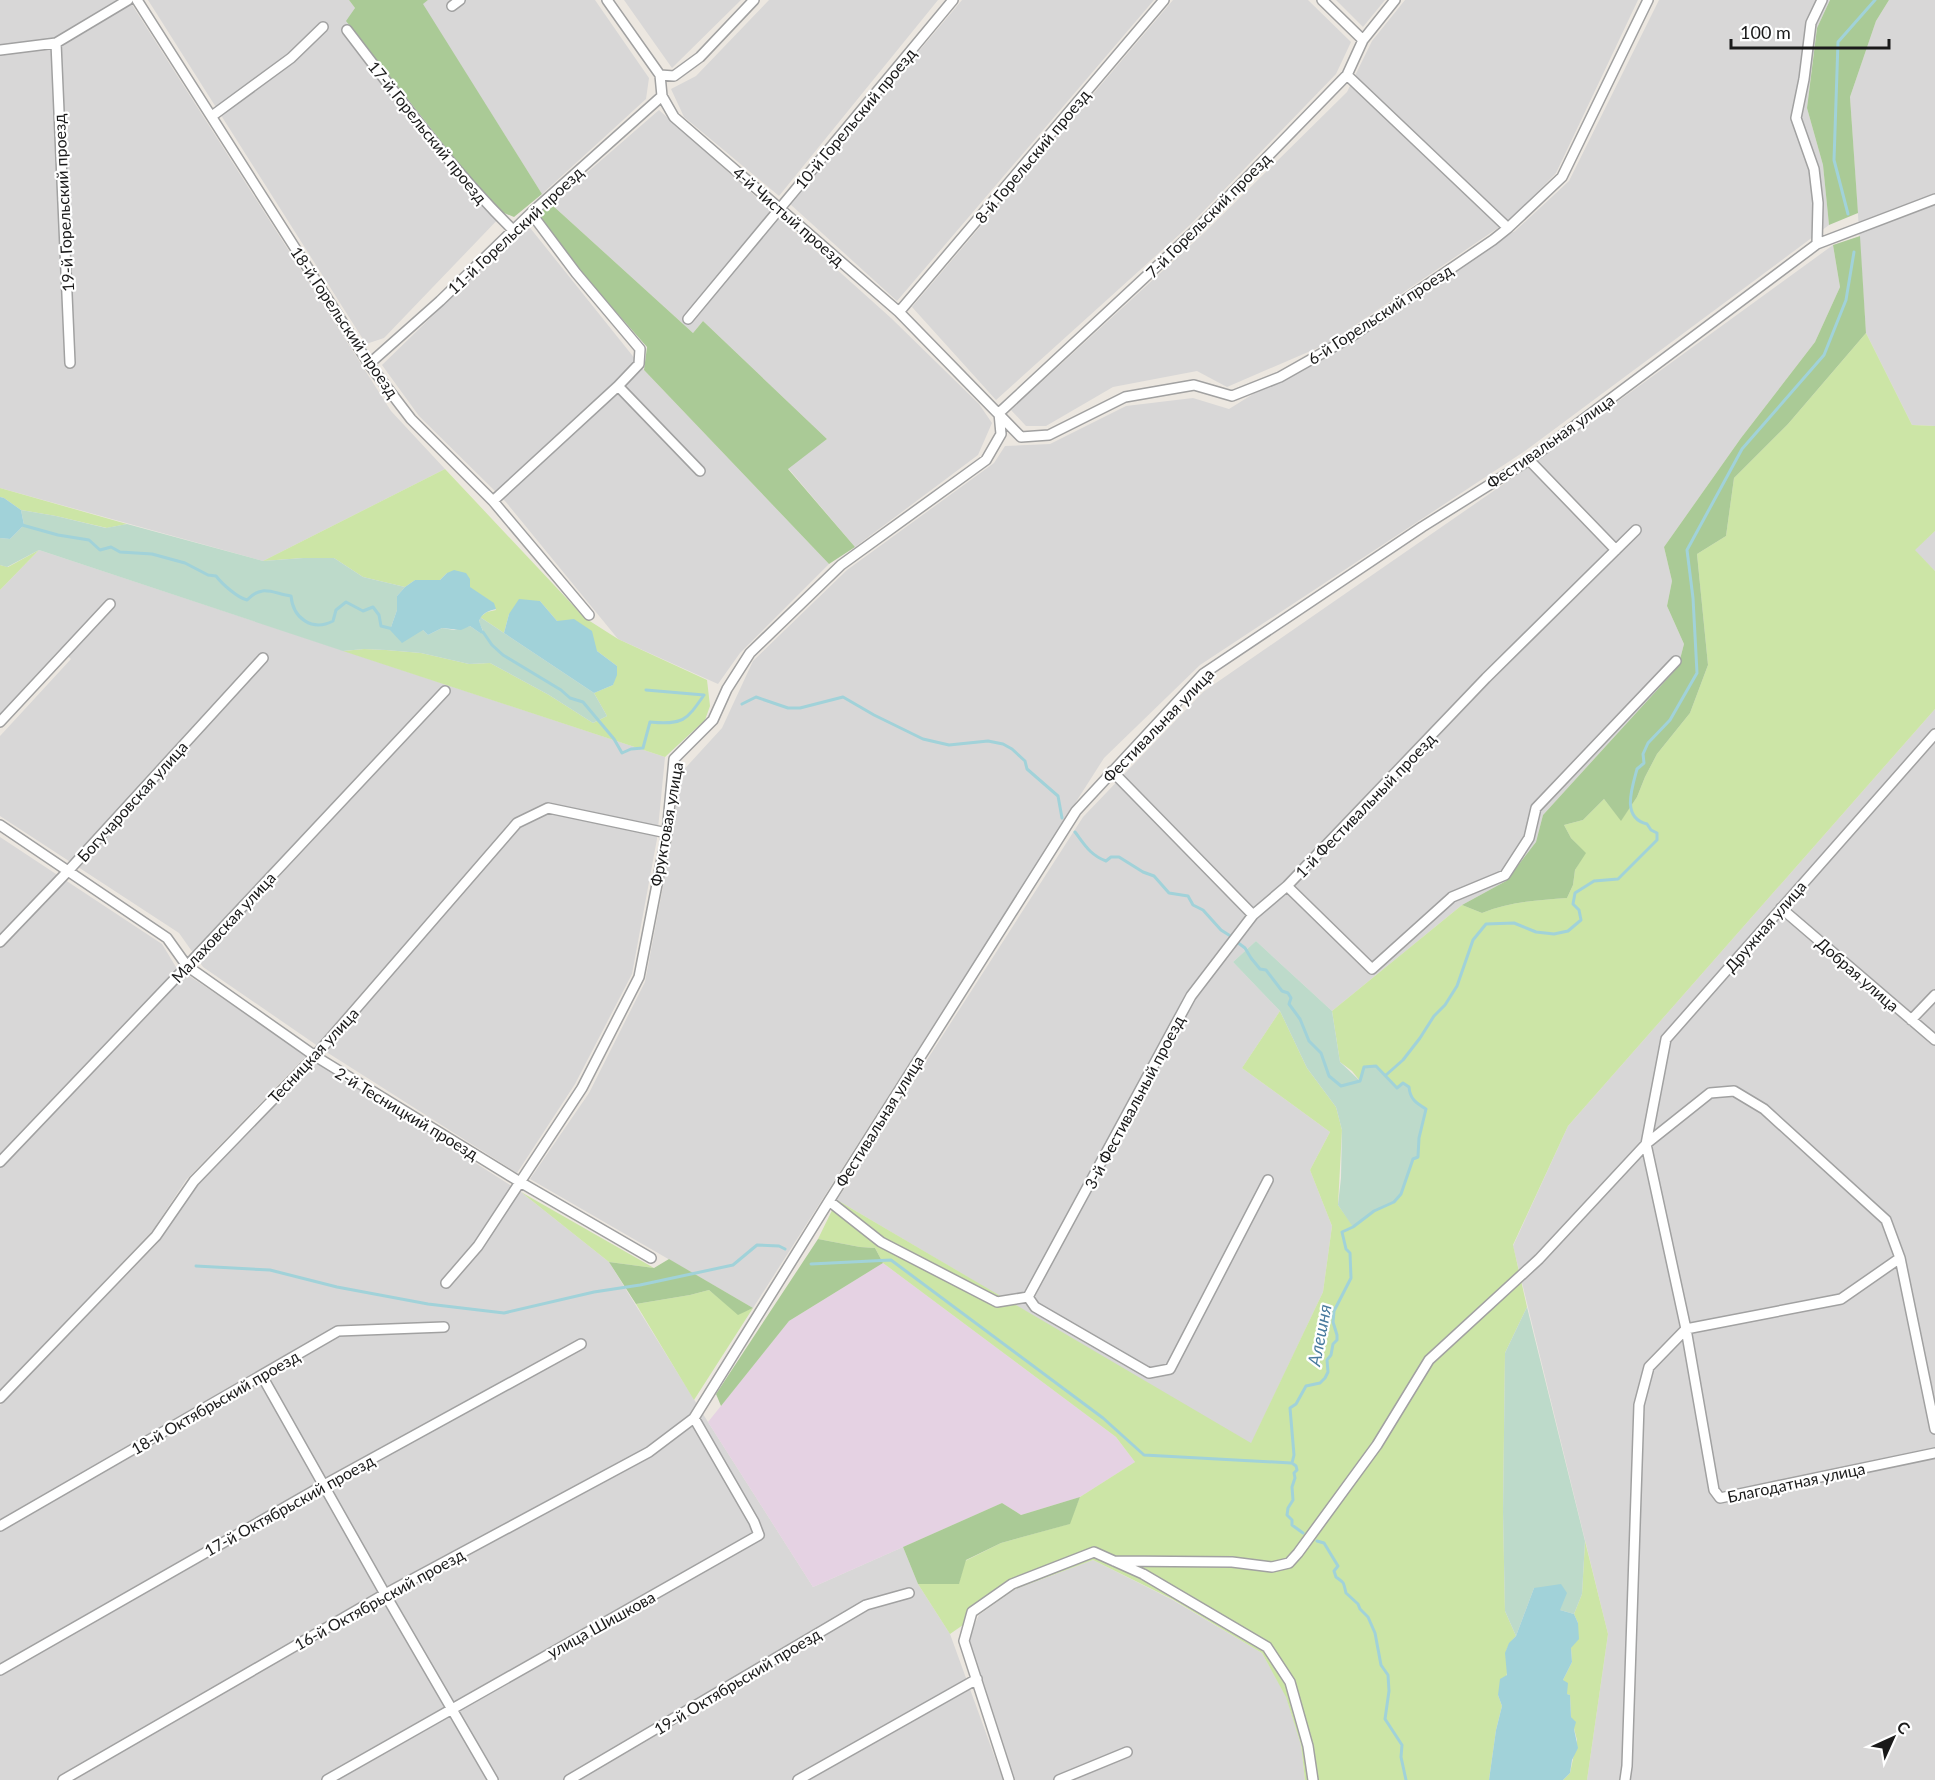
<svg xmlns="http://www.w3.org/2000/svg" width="1935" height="1780" font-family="Lato,sans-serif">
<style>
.residential{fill:#d8d7d7}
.industrial{fill:#e5d2e3}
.grass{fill:#cce5a6}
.forest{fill:#aaca96}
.wetland{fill:#bddaca}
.water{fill:#a1d2d9}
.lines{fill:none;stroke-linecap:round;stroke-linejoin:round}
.stream{stroke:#a1d2d9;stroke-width:3}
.street-casing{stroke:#a1a1a1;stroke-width:12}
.street{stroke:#fff;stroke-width:9}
.labels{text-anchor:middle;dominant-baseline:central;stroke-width:4.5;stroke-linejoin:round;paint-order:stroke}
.street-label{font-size:16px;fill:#1a1a1a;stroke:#fff}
.water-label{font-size:18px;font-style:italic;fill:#497b9e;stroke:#fff}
</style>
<rect width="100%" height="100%" fill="#ece7e0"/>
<!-- residential -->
<path class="residential" d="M 0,0 L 129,0 L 391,411 L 445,469 L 263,561 L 0,488 Z
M 148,0 L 349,0 L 355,8 L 347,21 L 485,197 L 504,213 L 384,338 L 366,344 Z
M 428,0 L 595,0 L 649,78 L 646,99 L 542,194 L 422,4 Z
M 624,0 L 741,0 L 672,68 Z
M 769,0 L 938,0 L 779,196 L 684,117 L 671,89 L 696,76 Z
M 962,0 L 1154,0 L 897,301 L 790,204 Z
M 1173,0 L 1308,0 L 1351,42 L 1336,74 L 1191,224 L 996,400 L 912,307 Z
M 1336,0 L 1385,0 L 1363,27 Z
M 1405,0 L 1638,0 L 1556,173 L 1511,219 L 1329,343 L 1227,387 L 1197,371 L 1113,387 L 1046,426 L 1026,426 L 1011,410 L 1205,232 L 1347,92 L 1372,41 Z
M 1659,0 L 1830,0 L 1817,28 L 1807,108 L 1823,165 L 1829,225 L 1525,451 L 1200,665 L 1104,758 L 753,1308 L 530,1179 L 589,1093 L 645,982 L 674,828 L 678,776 L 722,728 L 753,661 L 847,570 L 994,463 L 1005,446 L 1050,444 L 1126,406 L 1193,398 L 1229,409 L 1515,231 L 1569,181 Z
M 1889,0 L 1935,0 L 1935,426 L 1912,425 L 1866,333 L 1850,97 L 1876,21 Z
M 659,110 L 891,318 L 979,404 L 992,423 L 978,455 L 855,547 L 788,468 L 827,439 L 703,321 L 693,333 L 551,204 Z
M 527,224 L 644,370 L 829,564 L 740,653 L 718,684 L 618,639 L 505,501 L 419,416 L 382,365 Z
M 1833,245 L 1840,287 L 1815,342 L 1741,438 L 1664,547 L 1672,581 L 1667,606 L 1684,644 L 1678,667 L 1543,815 L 1536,842 L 1506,881 L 1462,905 L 1332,1011 L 1256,941 L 1233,962 L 1280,1011 L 1242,1068 L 1330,1132 L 1310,1170 L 1332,1226 L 1323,1292 L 1251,1444 L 837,1200 L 1083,817 L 1203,692 L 1521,472 Z
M 1935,531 L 1935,571 L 1914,550 Z
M 39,550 L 665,757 L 657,839 L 632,974 L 575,1084 L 517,1173 L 328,1053 L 203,967 L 179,933 L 0,816 L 0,736 L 71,659 L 60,649 L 0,714 L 0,590 Z
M 1935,709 L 1935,1780 L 1587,1780 L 1608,1634 L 1513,1246 L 1568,1126 Z
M 0,837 L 162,944 L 176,967 L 307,1055 L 186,1180 L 153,1230 L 0,1391 Z
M 317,1062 L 521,1192 L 609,1262 L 708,1422 L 813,1587 L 903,1547 L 918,1584 L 950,1634 L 1003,1780 L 0,1780 L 0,1405 L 158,1243 L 196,1186 Z
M 1093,1560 L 1171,1599 L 1262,1653 L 1286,1696 L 1301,1745 L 1305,1780 L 1015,1780 L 965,1644 L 979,1615 L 1015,1589 Z"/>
<!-- industrial -->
<path class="industrial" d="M 883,1263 L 1116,1437 L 1135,1462 L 1080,1497 L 1021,1515 L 1002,1503 L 813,1587 L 708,1422 L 789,1321 Z"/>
<!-- grass -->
<path class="grass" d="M 1866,333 L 1912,425 L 1935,426 L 1935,531 L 1915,550 L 1935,571 L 1935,709 L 1568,1126 L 1513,1245 L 1527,1307 L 1505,1353 L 1503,1512 L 1505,1611 L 1516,1636 C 1497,1656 1512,1658 1506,1677 C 1505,1683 1501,1689 1498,1695 L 1502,1706 L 1496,1730 L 1489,1780 L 1305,1780 L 1301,1745 L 1286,1697 L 1262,1653 L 1172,1599 L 1093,1560 L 1015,1589 L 950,1634 L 918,1584 L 959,1583 L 965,1561 L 1001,1543 L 1069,1524 L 1080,1497 L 1135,1462 L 1116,1437 L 883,1263 L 875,1248 L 860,1247 L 818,1239 L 837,1200 L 1251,1443 L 1323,1292 L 1332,1226 L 1310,1170 L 1330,1132 L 1242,1068 L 1280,1011 L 1307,1068 L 1336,1107 L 1342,1130 L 1338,1205 L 1354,1227 L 1374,1211 L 1385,1207 L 1401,1194 L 1413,1159 L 1418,1157 L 1419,1138 L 1426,1109 L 1414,1101 L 1410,1095 L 1397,1088 L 1386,1075 L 1360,1081 L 1352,1071 L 1340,1062 L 1332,1011 L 1462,905 L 1482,913 C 1509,902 1538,900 1567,898 L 1573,885 L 1575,870 L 1585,853 L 1571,838 L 1564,825 L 1583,820 L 1604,799 L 1621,820 L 1637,797 L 1645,777 L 1657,754 L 1690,713 L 1708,665 L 1697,554 L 1726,536 L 1734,478 L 1788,424 Z
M 445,469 L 585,618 L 618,639 L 707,680 L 710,706 L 705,720 L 665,757 L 343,651 L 364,649 L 386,650 L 421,653 L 469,664 L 490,663 L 549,695 L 593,723 L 607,716 L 594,693 L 613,685 L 617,666 L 557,621 L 540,601 L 509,614 L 504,633 L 480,617 L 487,612 L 496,610 L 493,603 L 447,573 L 440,580 L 415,580 L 405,587 L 363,577 L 334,558 L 303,558 L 263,561 Z
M 0,488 L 127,524 L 107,528 L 56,516 L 21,510 L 4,498 L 0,497 Z
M 39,550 L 0,590 L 0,565 L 8,567 Z
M 521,1192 L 654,1268 L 609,1262 Z
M 709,1290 L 738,1314 L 753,1308 L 694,1400 L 636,1304 L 690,1295 Z
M 1585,1541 L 1608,1634 L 1587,1780 L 1563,1780 L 1570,1773 L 1577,1740 L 1571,1717 L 1570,1695 L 1567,1694 L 1563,1680 L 1572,1662 L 1571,1648 L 1578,1623 L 1574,1614 L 1582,1594 Z"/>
<!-- forest -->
<path class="forest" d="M 349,0 L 428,0 L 423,4 L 542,194 L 514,217 L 504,213 L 485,197 L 346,21 L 355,8 Z
M 1830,0 L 1889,0 L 1876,21 L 1850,97 L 1858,213 L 1829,225 L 1823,165 L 1807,108 L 1817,28 Z
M 551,204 L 693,333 L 703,321 L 827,439 L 788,469 L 855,547 L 829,564 L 644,370 L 647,347 L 579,270 L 538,214 Z
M 1860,236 L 1866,333 L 1788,424 L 1734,478 L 1726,536 L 1697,554 L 1708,665 L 1690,713 L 1657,754 L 1645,777 L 1637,797 L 1621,821 L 1604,799 L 1583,820 L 1564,825 L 1571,838 L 1586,853 L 1575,870 L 1573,885 L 1567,898 C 1538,900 1509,902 1482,913 L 1462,905 L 1506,881 L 1536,842 L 1543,815 L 1678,667 L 1684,644 L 1667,606 L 1672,581 L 1664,547 L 1741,438 L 1815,342 L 1840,287 L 1833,245 Z
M 818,1239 L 860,1247 L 875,1248 L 883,1263 L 789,1321 L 721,1406 L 716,1394 Z
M 669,1259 L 753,1308 L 738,1315 L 709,1290 L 690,1295 L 636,1304 L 609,1262 L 654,1268 Z
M 1080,1497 L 1070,1524 L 1001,1543 L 966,1560 L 959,1584 L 918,1584 L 903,1547 L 1002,1503 L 1021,1515 Z"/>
<!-- wetland -->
<path class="wetland" d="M 21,510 L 56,516 L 106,528 L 127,524 L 263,561 L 303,558 L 334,558 L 363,577 L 405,587 L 397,596 L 397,610 L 390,630 L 423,630 L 428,635 L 442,628 L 454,630 L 470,626 L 480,633 L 484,633 L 479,622 L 480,617 L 594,693 L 607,716 L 593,723 L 549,695 L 490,663 L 469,664 L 421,653 L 386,650 L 364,649 L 343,651 L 39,550 L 7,567 L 0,565 L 0,538 L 10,539 L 24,525 Z
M 1256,941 L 1332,1011 L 1340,1062 L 1359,1080 L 1364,1067 L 1376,1066 L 1397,1088 L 1403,1083 L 1409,1087 C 1410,1099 1416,1103 1426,1109 L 1419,1138 L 1418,1157 L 1413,1159 L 1401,1194 L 1394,1202 L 1375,1211 L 1353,1227 L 1338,1205 L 1341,1178 L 1342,1130 L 1336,1107 L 1307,1068 L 1280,1011 L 1233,962 Z
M 1527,1307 L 1585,1541 L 1582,1594 L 1574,1614 L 1560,1610 L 1534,1588 L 1516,1636 L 1505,1611 L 1503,1512 L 1505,1353 Z"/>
<!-- water -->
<path class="water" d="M 0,497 L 4,498 L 21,510 L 24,525 L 10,539 L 0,538 Z
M 454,570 L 466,573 L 470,579 L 470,587 L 494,603 L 496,609 C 488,611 482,613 479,621 L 484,634 L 480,633 L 470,626 L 461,630 L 442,628 L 428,635 L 423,630 L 402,643 L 390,630 L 397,610 L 397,596 L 405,587 L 415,580 L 440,580 L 447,573 Z
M 519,599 L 540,601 L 557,621 L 574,619 L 592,631 L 597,651 L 617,666 L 617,675 L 613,685 L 594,693 L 504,633 L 509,614 Z
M 1561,1584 L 1567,1593 L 1560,1610 L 1574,1614 L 1578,1623 L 1579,1639 L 1571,1648 L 1572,1662 L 1563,1680 L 1568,1683 L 1567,1694 L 1570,1695 L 1571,1717 L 1576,1722 L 1574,1729 L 1578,1748 L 1572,1760 L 1570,1773 L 1563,1780 L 1489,1780 L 1496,1730 L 1502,1706 L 1498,1695 L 1500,1679 L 1507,1675 L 1505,1653 L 1509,1643 L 1516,1636 L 1534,1588 Z"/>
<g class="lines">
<!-- stream -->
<path class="stream" d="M 1848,214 L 1834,160 L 1838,42 L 1875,0
M 22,525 L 58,535 L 89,540 L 100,550 L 111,547 L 120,552 L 152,554 L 185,563 L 208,575 L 216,576 C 222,584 238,598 247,600 C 262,584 272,593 291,596 C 293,618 312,632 333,621 L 336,610 L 346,602 L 363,611 L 373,607 L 379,615 L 381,626 L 393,629
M 483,632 L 492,645 L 503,655 L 561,690 L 570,698 L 583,702 L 614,739 L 622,753 L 631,749 L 643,748 L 650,722 C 683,725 686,721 704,695
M 646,690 L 704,695
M 742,704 L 756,697 L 788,708 L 800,708 L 843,697 L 874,715 L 923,739 L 949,745 L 988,741 L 1003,744 L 1012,749 L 1025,761 L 1027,769 L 1058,796 L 1062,818
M 1075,832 C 1085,845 1090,855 1106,861 L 1111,857 L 1119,857 L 1143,872 L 1154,876 L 1169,893 L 1188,896 L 1193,905 L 1203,910 L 1221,930 L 1232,937
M 1237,942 L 1245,948 L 1251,958 L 1260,969 L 1266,970 L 1282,991 L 1288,993 L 1291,998 L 1289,1004 L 1300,1019 L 1309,1041 L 1321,1053 L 1329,1076 L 1341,1086 L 1360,1081 L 1364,1067 L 1376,1066 L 1397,1088 L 1403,1083 L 1409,1087 C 1410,1099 1416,1103 1426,1109 L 1419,1138 L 1418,1157 L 1413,1159 L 1401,1194 L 1394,1202 L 1374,1211 L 1353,1227 L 1342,1232 L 1346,1249 L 1350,1253 L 1351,1278 L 1334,1311 L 1333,1322 L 1337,1335 L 1337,1340 L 1333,1344 L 1331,1355 L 1327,1360 L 1328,1372 L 1325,1378 L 1320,1383 L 1306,1386 L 1296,1404 L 1290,1408 L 1294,1455 L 1292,1463 L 1296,1466 L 1297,1470 L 1294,1473 L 1295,1478 L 1292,1487 L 1293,1500 L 1288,1508 L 1287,1515 L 1292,1520 L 1292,1525 L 1303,1533
M 1386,1075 L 1403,1060 L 1420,1038 L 1434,1016 L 1445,1005 L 1457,986 L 1473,940 L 1486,924 L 1514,923 L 1536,932 L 1554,934 L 1568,931 L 1581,920 L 1579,910 L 1573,904 L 1575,893 L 1594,881 L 1618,879 L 1657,840 L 1657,833 L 1651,830 L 1647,824 C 1621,818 1632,788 1637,769 L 1644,763 L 1643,754 L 1648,743 L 1670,720 L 1697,673 L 1693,598 L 1687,550 L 1742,449 L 1824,355 L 1846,300 L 1854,252
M 811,1264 L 891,1260 L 1103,1418 L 1144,1455 L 1291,1463
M 196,1266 L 270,1270 L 337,1287 L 428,1304 L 504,1313 L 594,1292 L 640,1285 L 733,1265 L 757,1245 L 779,1246 L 785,1249
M 1317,1541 L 1324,1543 L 1338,1566 L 1334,1571 L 1336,1577 C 1345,1584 1343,1581 1346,1593 L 1358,1604 L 1360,1609 L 1368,1617 L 1375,1633 L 1381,1665 L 1388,1675 L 1389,1691 L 1385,1719 L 1402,1745 L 1401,1757 L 1406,1780"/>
<defs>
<path id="street" d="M 137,0 L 369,364 L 411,419 L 493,501 L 589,615
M 607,0 L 660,75 L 662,96 L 674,117 L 899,312 L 1021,437 L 1049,435 L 1125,397 L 1194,385 L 1232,396 L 1280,377 L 1349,338 L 1493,240 L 1508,228 L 1562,177 L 1648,0
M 1322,0 L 1363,40
M 452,6 L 460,0
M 347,30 C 400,99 451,169 513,230
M 56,43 L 70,363
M 0,50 L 56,43 L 128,0
M 660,75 L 674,76 L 700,57 L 754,0
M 1347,75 L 1508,228
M 212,116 L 291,58 L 323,27
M 531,213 L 576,273 L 640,349 L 639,364 L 618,386 L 700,471
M 1817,244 L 1818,203 L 1814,169 L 1796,118 L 1804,79 L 1811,23 L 1822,0
M 899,312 L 1164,0
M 688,319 L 953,0
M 369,364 L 440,301 L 531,213 L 662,96
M 999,413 L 1197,229 L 1347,75 L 1363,40 L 1395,0
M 1529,460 L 1616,550
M 493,501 L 618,386
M 0,722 L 110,604
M 1112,771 L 1253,915
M 0,825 L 167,938 L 187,966 L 315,1056 L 520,1182 L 651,1258
M 1287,886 L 1372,969 L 1452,897 L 1505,875 L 1529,838 L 1536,808 L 1676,661
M 1781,908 L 1935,1040
M 0,942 L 69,870 L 263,658
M 1911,1020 L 1935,995
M 1646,1144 L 1666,1039 L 1935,734
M 1646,1144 L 1710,1093 L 1734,1091 L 1764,1109 L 1886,1220 L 1900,1258
M 0,1162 L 187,966 L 445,691
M 829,1201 L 881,1242 L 997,1302 L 1028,1297
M 446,1283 L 478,1246 L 582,1088 L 639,977 L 667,833 L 674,759 L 713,720 L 727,689 L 750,653 L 841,565 L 986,460 L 1001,434 L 999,413
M 1028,1297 L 1191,996 L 1253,915 L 1287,886 L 1486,678 L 1636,530
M 1028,1297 L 1035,1307 L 1149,1373 L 1170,1369 L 1268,1180
M 262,1376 L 385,1594 L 493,1780
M 0,1398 L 156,1236 L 194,1181 L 315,1056 L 517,823 L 548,808 L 667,833
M 1935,1429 L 1900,1258 L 1841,1299 L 1686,1329 L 1714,1490 L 1720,1498 L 1935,1453
M 0,1526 L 338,1331 L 444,1327
M 1114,1561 L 1232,1562 L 1272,1567 L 1289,1563 L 1298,1553 L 1377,1445 L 1429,1360 L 1539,1259 L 1646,1144 L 1686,1329 L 1649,1367 L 1639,1405 L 1627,1766 L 1625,1780
M 0,1670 L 324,1485 L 581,1344
M 63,1780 L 385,1594 L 649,1452 L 694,1418 L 829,1201 L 1076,811 L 1203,674 L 1422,527 L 1529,460 L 1817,244 L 1935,199
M 327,1780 L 759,1535 L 754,1522 L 694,1418
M 569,1780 L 866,1605 L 909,1593
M 798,1780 L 977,1679
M 1009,1780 L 964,1641 L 972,1612 L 1012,1584 L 1094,1552 L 1143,1574 L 1267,1647 L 1290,1682 L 1308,1746 L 1313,1780
M 1059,1780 L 1127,1752"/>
</defs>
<!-- street casing -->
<use href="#street" class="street-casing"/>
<!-- street -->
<use href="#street" class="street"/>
</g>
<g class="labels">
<!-- street labels -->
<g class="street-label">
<text transform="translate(855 118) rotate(-50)">10-й Горельский проезд</text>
<text transform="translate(428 132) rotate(51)">17-й Горельский проезд</text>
<text transform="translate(1032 156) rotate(-50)">8-й Горельский проезд</text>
<text transform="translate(63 203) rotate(-93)">19-й Горельский проезд</text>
<text transform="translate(1208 215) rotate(-45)">7-й Горельский проезд</text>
<text transform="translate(789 216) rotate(41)">4-й Чистый проезд</text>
<text transform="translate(515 230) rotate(-43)">11-й Горельский проезд</text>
<text transform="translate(1380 314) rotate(-33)">6-й Горельский проезд</text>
<text transform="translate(345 322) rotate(56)">18-й Горельский проезд</text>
<text transform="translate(1550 441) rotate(-35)">Фестивальная улица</text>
<text transform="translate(1158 725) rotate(-46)">Фестивальная улица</text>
<text transform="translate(132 801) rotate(-48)">Богучаровская улица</text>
<text transform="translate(1365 805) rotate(-46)">1-й Фестивальный проезд</text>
<text transform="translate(666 824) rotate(-80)">Фруктовая улица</text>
<text transform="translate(1765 926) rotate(-49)">Дружная улица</text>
<text transform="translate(223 927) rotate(-47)">Малаховская улица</text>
<text transform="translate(1858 974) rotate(41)">Добрая улица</text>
<text transform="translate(313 1055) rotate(-47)">Тесницкая улица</text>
<text transform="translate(1134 1102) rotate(-62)">3-й Фестивальный проезд</text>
<text transform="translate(407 1113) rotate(31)">2-й Тесницкий проезд</text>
<text transform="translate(879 1121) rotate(-58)">Фестивальная улица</text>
<text transform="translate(215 1402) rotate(-30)">18-й Октябрьский проезд</text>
<text transform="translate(1796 1482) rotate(-12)">Благодатная улица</text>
<text transform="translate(289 1505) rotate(-29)">17-й Октябрьский проезд</text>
<text transform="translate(379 1599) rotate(-29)">16-й Октябрьский проезд</text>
<text transform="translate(601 1624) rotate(-29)">улица Шишкова</text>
<text transform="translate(737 1681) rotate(-31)">19-й Октябрьский проезд</text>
</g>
<!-- water labels -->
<g class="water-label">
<text transform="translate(1319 1335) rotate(-79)">Алешня</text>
</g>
</g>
<!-- north arrow -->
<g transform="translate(1893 1738) rotate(45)" stroke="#ffffff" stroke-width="4.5" paint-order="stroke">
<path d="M0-4.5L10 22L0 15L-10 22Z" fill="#1a1a1a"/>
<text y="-9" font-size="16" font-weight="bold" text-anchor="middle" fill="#1a1a1a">С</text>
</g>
<!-- scale -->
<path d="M1731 39v9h158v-9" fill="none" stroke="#1a1a1a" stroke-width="3"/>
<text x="1740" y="39" font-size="18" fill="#1a1a1a" stroke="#ffffff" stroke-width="4.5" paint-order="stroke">100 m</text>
</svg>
